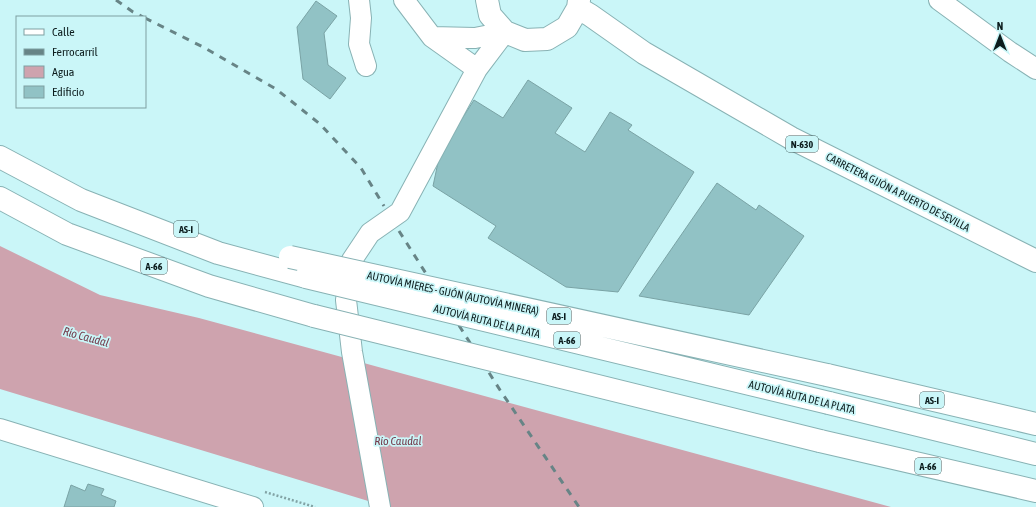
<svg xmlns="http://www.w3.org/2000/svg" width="1036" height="507" font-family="'Asap Condensed',sans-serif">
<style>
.water{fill:#cea3ae}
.building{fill:#91c2c5;stroke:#7aa3a5}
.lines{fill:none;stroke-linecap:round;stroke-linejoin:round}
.minor-casing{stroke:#88b2b4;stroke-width:22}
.highway-casing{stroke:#88b2b4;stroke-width:24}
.path{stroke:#82a3a5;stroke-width:2.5;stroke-dasharray:2 2;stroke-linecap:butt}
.minor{stroke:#fff;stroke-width:20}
.highway{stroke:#fff;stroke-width:22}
.rail{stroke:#678486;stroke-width:3;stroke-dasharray:7 7;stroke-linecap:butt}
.highway-bridge-casing{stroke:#88b2b4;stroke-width:24;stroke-linecap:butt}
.highway-bridge{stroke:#fff;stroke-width:22}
.labels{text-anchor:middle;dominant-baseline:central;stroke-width:3.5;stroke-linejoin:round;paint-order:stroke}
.shield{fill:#caf6f8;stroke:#465e5f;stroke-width:1}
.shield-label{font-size:10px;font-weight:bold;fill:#0d1d1e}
.street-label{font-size:11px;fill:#0d1d1e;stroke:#caf6f8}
.water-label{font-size:12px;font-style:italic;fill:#743b4c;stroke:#caf6f8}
</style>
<rect width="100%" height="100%" fill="#caf6f8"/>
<!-- water -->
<path class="water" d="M 0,246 L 100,295 L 199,318 L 891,507 L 388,507 L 0,389 Z"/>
<!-- building -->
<path class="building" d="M 316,1 L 337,16 L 324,33 L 328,65 L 346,78 L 330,99 L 303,79 L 297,27 Z
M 528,80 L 572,108 L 555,133 L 585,152 L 610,112 L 632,125 L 628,130 L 694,172 L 618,292 L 566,287 L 488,238 L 496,226 L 433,186 L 440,153 L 474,100 L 503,118 Z
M 717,183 L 756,210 L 759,205 L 804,236 L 749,315 L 639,296 Z
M 88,484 L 104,489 L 101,495 L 116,501 L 114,507 L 64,507 L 71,485 L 85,491 Z"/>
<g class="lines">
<defs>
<path id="minor" d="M 359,0 L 361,18 L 359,44 L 366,66
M 404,0 L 432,37 L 477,69
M 939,0 L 1010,52 L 1036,69
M 432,37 L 475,38 L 505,32
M 0,429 L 253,507
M 380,507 L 352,352 L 346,300 L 352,260 L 370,233 L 400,212 L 477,69 L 505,32"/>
<path id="highway" d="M 487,0 L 490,15 L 505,32 L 525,40 L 547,39 L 567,27 L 578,8 L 579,0
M 578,8 L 590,15 L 644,53 L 791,138 L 1036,261
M 0,157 L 81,200 L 218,253 L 306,277
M 0,198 L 67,234 L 209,286 L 314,316
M 827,375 L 1036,424
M 829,403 L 1036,454
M 820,441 L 1036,491"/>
</defs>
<!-- minor casing -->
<use href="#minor" class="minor-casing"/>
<!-- highway casing -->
<use href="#highway" class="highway-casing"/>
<!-- path -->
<path class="path" d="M 265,492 L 315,507"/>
<!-- minor -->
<use href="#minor" class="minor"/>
<!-- highway -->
<use href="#highway" class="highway"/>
<!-- rail -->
<path class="rail" d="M 116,0 L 133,12 L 143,17
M 145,18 L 203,47 L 276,89 L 320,124 L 361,168 L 384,206
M 399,231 L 500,390 L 579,507"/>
<defs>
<path id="highway-bridge" d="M 290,257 L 827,375
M 306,277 L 829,403
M 314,316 L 820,441"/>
</defs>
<!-- highway-bridge casing -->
<use href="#highway-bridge" class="highway-bridge-casing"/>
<!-- highway-bridge -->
<use href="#highway-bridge" class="highway-bridge"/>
</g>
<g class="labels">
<!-- shield labels -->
<g class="shield">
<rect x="786" y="136" width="32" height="16" rx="3"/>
<rect x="174" y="221" width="24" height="16" rx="3"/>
<rect x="141" y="258" width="26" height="16" rx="3"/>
<rect x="547" y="308" width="24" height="16" rx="3"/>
<rect x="554" y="332" width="26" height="16" rx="3"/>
<rect x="920" y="392" width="24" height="16" rx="3"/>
<rect x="915" y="458" width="26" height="16" rx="3"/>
</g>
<g class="shield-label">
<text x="802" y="144">N-630</text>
<text x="186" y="229">AS-I</text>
<text x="154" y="266">A-66</text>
<text x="559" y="316">AS-I</text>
<text x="567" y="340">A-66</text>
<text x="932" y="400">AS-I</text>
<text x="928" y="466">A-66</text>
</g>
<!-- street labels -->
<g class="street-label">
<text transform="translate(898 192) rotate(27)">CARRETERA GIJÓN A PUERTO DE SEVILLA</text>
<text transform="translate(453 293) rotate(12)">AUTOVÍA MIERES - GIJÓN (AUTOVÍA MINERA)</text>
<text transform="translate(487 321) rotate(14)">AUTOVÍA RUTA DE LA PLATA</text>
<text transform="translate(802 397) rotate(14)">AUTOVÍA RUTA DE LA PLATA</text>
</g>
<!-- water labels -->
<g class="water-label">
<text transform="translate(86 337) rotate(15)">Río Caudal</text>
<text x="398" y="441">Río Caudal</text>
</g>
</g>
<!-- legend -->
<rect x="16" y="16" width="130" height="92" fill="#caf6f8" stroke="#7e9fa1"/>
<rect x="24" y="29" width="20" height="6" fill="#ffffff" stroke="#7e9fa1"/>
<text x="52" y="36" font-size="12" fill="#0d1d1e">Calle</text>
<rect x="24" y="49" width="20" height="6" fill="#678486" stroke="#7e9fa1"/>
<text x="52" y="56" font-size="12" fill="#0d1d1e">Ferrocarril</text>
<rect x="24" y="66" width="20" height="12" fill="#cea3ae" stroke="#7e9fa1"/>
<text x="52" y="76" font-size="12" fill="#0d1d1e">Agua</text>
<rect x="24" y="86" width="20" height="12" fill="#91c2c5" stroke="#7e9fa1"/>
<text x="52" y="96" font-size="12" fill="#0d1d1e">Edificio</text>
<!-- north arrow -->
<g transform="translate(1000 36)" stroke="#caf6f8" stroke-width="3" paint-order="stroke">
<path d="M0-3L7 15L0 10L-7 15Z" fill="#0d1d1e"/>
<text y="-6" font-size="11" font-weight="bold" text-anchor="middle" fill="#0d1d1e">N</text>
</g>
</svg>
